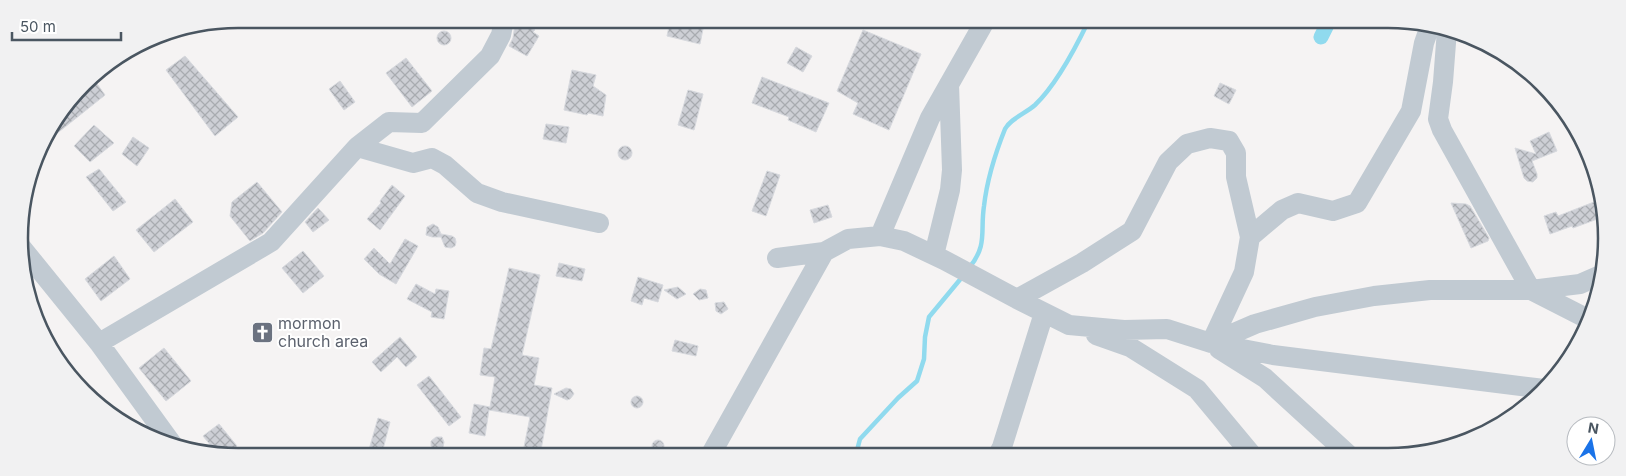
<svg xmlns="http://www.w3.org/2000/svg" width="1626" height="476" font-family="Inter,sans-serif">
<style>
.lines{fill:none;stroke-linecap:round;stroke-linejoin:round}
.stream{stroke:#90daee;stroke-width:4.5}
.canal{stroke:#90daee;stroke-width:15}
.building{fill:url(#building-cross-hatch);stroke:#d7d9de}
.minor{stroke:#c1cad2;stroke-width:20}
.labels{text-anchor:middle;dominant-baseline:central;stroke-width:4;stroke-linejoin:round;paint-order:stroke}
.worship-label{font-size:16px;fill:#5b616d;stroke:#fff;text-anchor:start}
.rim{fill:none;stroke:#4a5661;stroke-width:2.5}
</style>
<defs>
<pattern id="building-cross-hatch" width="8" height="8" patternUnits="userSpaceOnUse" patternTransform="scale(1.25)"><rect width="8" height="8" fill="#cdcfd5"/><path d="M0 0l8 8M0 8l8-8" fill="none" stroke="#a8abb0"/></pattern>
</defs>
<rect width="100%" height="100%" fill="#f5f3f3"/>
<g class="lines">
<!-- stream -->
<path class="stream" d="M 969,268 C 988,245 980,232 984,206 C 987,180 995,154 1005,129 C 1010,119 1026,113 1035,105 C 1057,84 1075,49 1088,22
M 856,454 L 860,439 L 898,398 L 917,381 L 924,359 L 925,337 L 929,317 L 963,276"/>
<!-- canal -->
<path class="canal" d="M 1321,37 L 1328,23"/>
</g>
<!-- building -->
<path class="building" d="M 522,22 L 535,30 L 533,32 L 539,36 L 527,56 L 509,46 L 513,38 L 515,24 L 520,26 Z
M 670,22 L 703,29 L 700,44 L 667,36 Z
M 863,30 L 921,54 L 889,130 L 853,114 L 858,103 L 837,91 Z
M437 38a7 7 0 1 1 14 0a7 7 0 1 1-14 0Z
M 796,47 L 812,56 L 803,72 L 787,63 Z
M 185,56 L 238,117 L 215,136 L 166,70 Z
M 406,58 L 432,91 L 412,107 L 386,73 Z
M 572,70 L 596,75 L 593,86 L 606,95 L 603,116 L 588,113 L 587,115 L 564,110 Z
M 762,77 L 829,103 L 816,132 L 788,120 L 789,117 L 752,103 Z
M 95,81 L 105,95 L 45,143 L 42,140 L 75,97 Z
M 340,81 L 355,102 L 344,110 L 329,89 Z
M 1220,83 L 1236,90 L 1229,104 L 1214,96 Z
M 688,90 L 703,94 L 694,130 L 678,125 Z
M 546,124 L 569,127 L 566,143 L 543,139 Z
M 94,125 L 114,143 L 90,162 L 74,146 Z
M 1549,132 L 1557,151 L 1532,161 L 1537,174 L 1537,178 L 1533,182 L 1527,181 L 1524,178 L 1515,148 L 1536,154 L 1530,141 Z
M 133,137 L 149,148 L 137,166 L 122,154 Z
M618 153a7 7 0 1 1 14 0a7 7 0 1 1-14 0Z
M 99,169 L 126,202 L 113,211 L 86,177 Z
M 767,171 L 780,175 L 766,216 L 752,211 Z
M 257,182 L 282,212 L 263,233 L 250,241 L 230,216 L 232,202 Z
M 392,185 L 405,196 L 380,230 L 367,219 L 381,203 L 380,201 Z
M 175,199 L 193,222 L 154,252 L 136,230 Z
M 1594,202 L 1600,218 L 1573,228 L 1572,226 L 1550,234 L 1544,216 L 1556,212 L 1558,216 Z
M 1451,203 L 1466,204 L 1470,206 L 1489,238 L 1488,241 L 1471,248 Z
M 828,205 L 832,217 L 814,223 L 810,210 Z
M 318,208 L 329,220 L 313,232 L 305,222 Z
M 433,224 L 438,227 L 441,234 L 452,236 L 455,238 L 456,242 L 455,246 L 451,248 L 445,247 L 441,237 L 432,237 L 426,235 L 427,227 Z
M 405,239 L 418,246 L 396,284 L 379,274 L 364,259 L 374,248 L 390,264 Z
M 303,251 L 324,276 L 303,293 L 282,268 Z
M 114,256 L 130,279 L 101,301 L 85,279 Z
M 559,263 L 585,269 L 582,281 L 556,276 Z
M 509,268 L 540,275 L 522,355 L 539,358 L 534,385 L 552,388 L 541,450 L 524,447 L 530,417 L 489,410 L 485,436 L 469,433 L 474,404 L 490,407 L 495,377 L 480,375 L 484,348 L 491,349 Z
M 638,277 L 663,285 L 658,302 L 644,298 L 642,305 L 631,301 Z
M 416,284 L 435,294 L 436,289 L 449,291 L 444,319 L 431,317 L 432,312 L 407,299 Z
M 678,287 L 686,294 L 677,299 L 664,290 Z
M 700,289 L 706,290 L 708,298 L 699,300 L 693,294 Z
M 724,302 L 728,309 L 721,314 L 716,311 L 715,303 Z
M 400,337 L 417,357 L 406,367 L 397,357 L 381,372 L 372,362 Z
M 675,340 L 698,346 L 696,356 L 672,351 Z
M 164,348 L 191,381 L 166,401 L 139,368 Z
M 429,376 L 461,417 L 449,426 L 417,385 Z
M 566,388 L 571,389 L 574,394 L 570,399 L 567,400 L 554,394 Z
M631 402a6 6 0 1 1 12 0a6 6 0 1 1-12 0Z
M 378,418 L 390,422 L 382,453 L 368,453 Z
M 219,424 L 237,446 L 236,447 L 241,453 L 217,453 L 203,436 Z
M 436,437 L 442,437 L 444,442 L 443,447 L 438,450 L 435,450 L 431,446 L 431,441 Z
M652 446a6 6 0 1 1 12 0a6 6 0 1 1-12 0Z"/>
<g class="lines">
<!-- minor -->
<path class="minor" d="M 1447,30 L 1443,82 L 1438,119 L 1442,130 L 1531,290 L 1582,316 L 1588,321
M 357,147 L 389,122 L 422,123 L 490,56 L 501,35 L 504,20
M 880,236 L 930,118 L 985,21
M 1250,237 L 1282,210 L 1298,203 L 1333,211 L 1357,203 L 1411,111 L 1424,43 L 1431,23
M 22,248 L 99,343 L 173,445
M 934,255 L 950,190 L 952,170 L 949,84
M 777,258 L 824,252 L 848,239 L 880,236 L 904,241 L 944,260 L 1017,299 L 1069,325 L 1124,330 L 1167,329 L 1211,343 L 1273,355 L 1544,389
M 1017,299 L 1082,263 L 1132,231 L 1168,162 L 1187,144 L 1210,138 L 1229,141 L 1236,153 L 1236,177 L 1250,237 L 1244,272 L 1211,343
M 1096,335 L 1130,347 L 1197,389 L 1252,455
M 99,343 L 271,242 L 357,147 L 413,163 L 432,158 L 445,165 L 477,193 L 502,202 L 599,223
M 1211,343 L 1255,324 L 1315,307 L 1374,296 L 1430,290 L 1531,290 L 1580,284 L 1603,274
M 1219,349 L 1265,378 L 1349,455
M 711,454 L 824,252
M 998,455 L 1002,447 L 1044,313"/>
</g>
<!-- icons -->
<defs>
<symbol id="church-square" viewBox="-11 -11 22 22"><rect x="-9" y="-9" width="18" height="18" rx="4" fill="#6b7280" stroke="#fff"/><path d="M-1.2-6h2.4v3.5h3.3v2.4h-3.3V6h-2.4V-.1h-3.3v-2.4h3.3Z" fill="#fff"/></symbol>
</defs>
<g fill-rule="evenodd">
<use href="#church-square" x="250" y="320" width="25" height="25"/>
</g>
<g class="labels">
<!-- worship labels -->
<g class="worship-label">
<text x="278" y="323">mormon<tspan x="278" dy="18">church area</tspan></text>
</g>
</g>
<!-- crop -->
<path d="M0 0H1626V476H0ZM238 28H1388A210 210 0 0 1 1598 238V238A210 210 0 0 1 1388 448H238A210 210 0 0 1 28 238V238A210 210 0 0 1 238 28Z" fill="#f1f1f2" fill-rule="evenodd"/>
<path class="rim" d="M238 28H1388A210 210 0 0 1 1598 238V238A210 210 0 0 1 1388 448H238A210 210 0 0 1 28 238V238A210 210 0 0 1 238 28Z"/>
<!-- north arrow -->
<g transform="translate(1591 441) rotate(10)"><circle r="24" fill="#ffffff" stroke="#b7bbc0"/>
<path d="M0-4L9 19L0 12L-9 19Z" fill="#1a73e8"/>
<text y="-8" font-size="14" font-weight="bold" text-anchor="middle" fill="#4a5661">N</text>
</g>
<!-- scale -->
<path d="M12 32v8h109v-8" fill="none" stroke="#4a5661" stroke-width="2.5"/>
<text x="20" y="32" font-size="15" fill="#4a5661" stroke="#ffffff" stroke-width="4" paint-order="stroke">50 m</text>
</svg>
